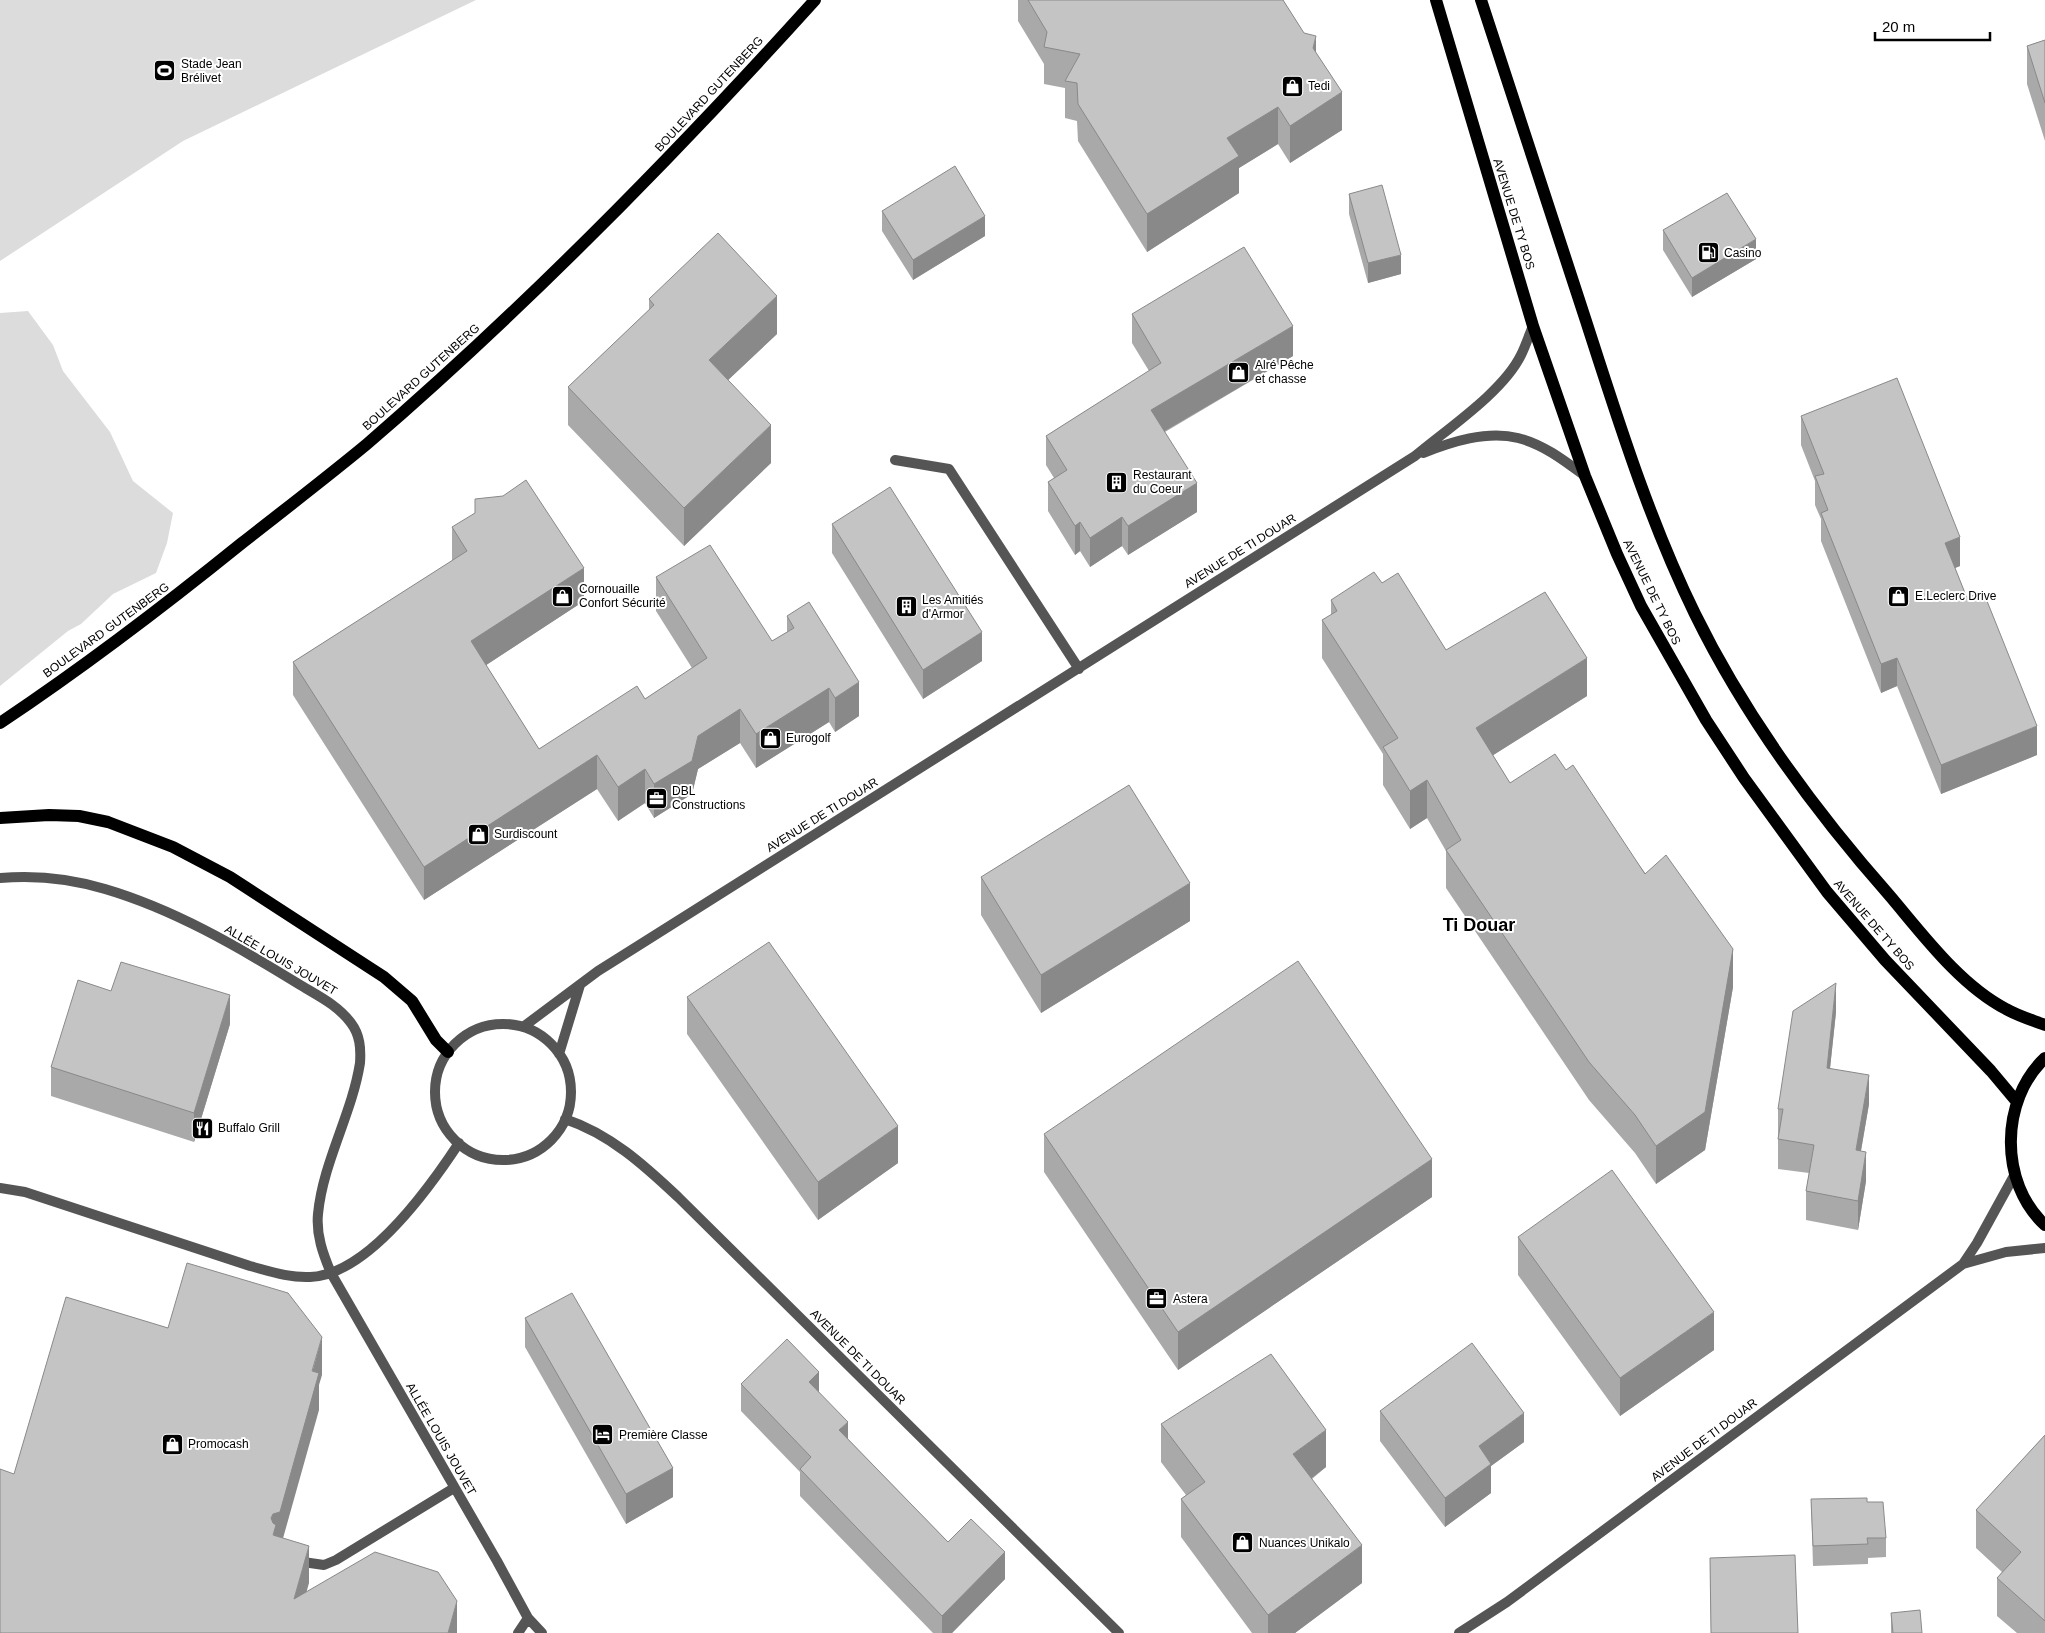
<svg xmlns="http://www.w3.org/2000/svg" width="2045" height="1633" font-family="Helvetica,sans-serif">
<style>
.green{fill:#dcdcdc}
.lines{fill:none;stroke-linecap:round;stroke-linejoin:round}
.street{stroke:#555;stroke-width:10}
.primary{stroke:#000;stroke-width:12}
.wall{fill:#a9a9a9}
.shaded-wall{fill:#898989}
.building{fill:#c4c4c4;stroke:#898989}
.labels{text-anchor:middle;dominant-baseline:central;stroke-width:4;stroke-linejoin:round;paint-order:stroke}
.poi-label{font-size:12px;fill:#000;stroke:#fff;text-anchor:start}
.street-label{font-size:12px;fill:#000;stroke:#fff}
.district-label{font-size:18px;font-weight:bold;fill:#000;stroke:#fff}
</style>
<rect width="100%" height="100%" fill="#fff"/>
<!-- green -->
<path class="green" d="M 0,0 L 476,0 L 183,141 L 0,261 Z
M 28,311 L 53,345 L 63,371 L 110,432 L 133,481 L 173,513 L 167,543 L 156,573 L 113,594 L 81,624 L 68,631 L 0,686 L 0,313 Z"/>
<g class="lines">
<!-- street -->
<path class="street" d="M 1423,453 C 1451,442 1487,430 1518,438 C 1543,444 1565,461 1585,476
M 895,460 L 949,469 L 1079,669
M 0,878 C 34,875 72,879 105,889 C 173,909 237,946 297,983 C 316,995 337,1004 351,1023 C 360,1035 361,1048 360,1063 C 352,1114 323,1162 318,1214 C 316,1235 323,1254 331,1273 L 497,1561 L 528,1618 L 542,1633
M435 1092a68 68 0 1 1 136 0a68 68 0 1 1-136 0Z
M 523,1027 L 598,971 L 633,949 L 1415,456 C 1447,429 1503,392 1521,355 C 1526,345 1529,335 1533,326
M 559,1054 L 580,985
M 565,1119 C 610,1134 644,1165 678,1197 L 1119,1633
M 0,1188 L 25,1192 L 250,1266 C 269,1271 289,1278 310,1277 C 368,1275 430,1187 459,1143
M 1963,1264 L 2006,1252 L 2045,1248
M 296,1561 L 324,1565 L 336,1560 L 454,1488
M 518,1633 L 528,1618
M 1459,1633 L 1507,1602 L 1963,1264 L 1977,1243 L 2015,1174"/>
<!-- primary -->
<path class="primary" d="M 1436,0 L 1533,326 L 1585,476 L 1617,554 L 1641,606 L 1706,720 L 1744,778 L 1827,892 L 1885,960 L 1991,1071 L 2017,1102
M 1481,0 C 1516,107 1551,214 1586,321 C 1618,420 1649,520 1695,614 C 1745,716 1815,811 1890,896 C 1923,935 1960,985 2006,1009 C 2018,1016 2032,1020 2045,1025
M 0,723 C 84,667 164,606 242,543 C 284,510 326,478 367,444 C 526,307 674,156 815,0
M 0,818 L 49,815 L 79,816 L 108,822 L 173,847 L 230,877 L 384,977 L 412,1001 L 436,1040 L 448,1052
M 2045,1058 C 2000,1100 1999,1183 2045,1225"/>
</g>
<!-- wall -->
<path class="wall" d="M 1018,0 L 1283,0 L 1316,53 L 1342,130 L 1290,163 L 1278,144 L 1239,168 L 1239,193 L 1147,252 L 1078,141 L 1077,121 L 1065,118 L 1065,88 L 1044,84 L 1044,64 L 1018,21 Z
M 2045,40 L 2045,141 L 2027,84 L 2027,46 Z
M 1349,194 L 1401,274 L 1368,283 L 1349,214 Z
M 882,211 L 985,236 L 913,280 L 882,231 Z
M 1663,230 L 1756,259 L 1692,297 L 1663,250 Z
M 649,299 L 777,334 L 728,380 L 771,463 L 684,546 L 568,425 L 568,387 L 649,310 Z
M 1132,314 L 1293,356 L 1165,432 L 1197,512 L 1128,555 L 1122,546 L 1090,567 L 1080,551 L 1075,555 L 1048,511 L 1048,482 L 1054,478 L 1046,465 L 1046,436 L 1149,371 L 1132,343 Z
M 1801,416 L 1960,566 L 1955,568 L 1967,598 L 2037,755 L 1941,794 L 1897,686 L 1881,693 L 1821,541 L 1821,519 L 1815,505 L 1815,481 L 1801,445 Z
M 832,524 L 982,661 L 923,699 L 832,553 Z
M 452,527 L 584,601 L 486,665 L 539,749 L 645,699 L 692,668 L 656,611 L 656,577 L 772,641 L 787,632 L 787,616 L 859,716 L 835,732 L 829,722 L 756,768 L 740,743 L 698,769 L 692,794 L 654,818 L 645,803 L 618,821 L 597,789 L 424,900 L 293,695 L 293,662 L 452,561 Z
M 1382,583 L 1446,650 L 1587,696 L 1493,755 L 1510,783 L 1566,770 L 1733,987 L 1705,1150 L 1656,1184 L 1635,1153 L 1589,1100 L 1446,888 L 1446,851 L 1427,818 L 1410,829 L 1383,785 L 1383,754 L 1322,658 L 1322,620 L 1331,615 L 1331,600 Z
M 981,877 L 1190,921 L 1041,1013 L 981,915 Z
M 111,991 L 230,1024 L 194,1142 L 51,1096 L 51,1067 Z
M 687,997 L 898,1163 L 818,1220 L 687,1034 Z
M 1836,1012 L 1830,1068 L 1869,1104 L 1861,1151 L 1866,1181 L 1858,1230 L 1806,1220 L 1806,1191 L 1809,1173 L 1778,1169 L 1778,1109 Z
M 1044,1134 L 1432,1197 L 1178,1370 L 1044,1172 Z
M 1518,1237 L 1714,1350 L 1620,1416 L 1518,1275 Z
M 525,1318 L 673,1497 L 626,1524 L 525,1347 Z
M 741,1384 L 819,1392 L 848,1439 L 948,1542 L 1005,1579 L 952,1633 L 933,1633 L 800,1496 L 800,1472 L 741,1411 Z
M 1380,1411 L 1524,1442 L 1491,1466 L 1491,1493 L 1445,1527 L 1380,1441 Z
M 1161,1424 L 1326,1467 L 1312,1479 L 1362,1583 L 1295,1633 L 1252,1633 L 1181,1537 L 1181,1499 L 1186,1495 L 1161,1462 Z
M 2045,1435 L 2045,1633 L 2017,1633 L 1997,1616 L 1997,1578 L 2002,1572 L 1976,1548 L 1976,1510 Z
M 1811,1499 L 1867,1502 L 1886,1538 L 1886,1557 L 1868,1558 L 1868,1564 L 1813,1566 Z
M 1710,1558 L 1798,1633 L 1711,1633 Z
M 1891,1613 L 1922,1633 L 1891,1633 Z"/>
<!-- shaded-wall -->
<path class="shaded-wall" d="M 1316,36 L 1316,73 L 1313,48 Z
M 1342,92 L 1342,130 L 1290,163 L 1290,126 Z
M 1278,107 L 1278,144 L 1239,168 L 1239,193 L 1147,252 L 1147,214 L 1227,138 Z
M 985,216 L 985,236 L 913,280 L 913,260 Z
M 1756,239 L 1756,259 L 1692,297 L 1692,278 Z
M 1401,255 L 1401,274 L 1368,283 L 1368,263 Z
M 777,296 L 777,334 L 709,398 L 709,360 Z
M 1293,326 L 1293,356 L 1151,439 L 1151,410 Z
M 771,425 L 771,463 L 684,546 L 684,508 Z
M 1197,483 L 1197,512 L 1128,555 L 1128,526 Z
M 1122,517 L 1122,546 L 1090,567 L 1090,538 Z
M 1080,522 L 1080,551 L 1075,555 L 1075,526 Z
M 1960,537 L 1960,566 L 1945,572 L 1945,543 Z
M 584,568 L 584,601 L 471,675 L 471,641 Z
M 982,632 L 982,661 L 923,699 L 923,670 Z
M 1587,658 L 1587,696 L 1476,766 L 1476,728 Z
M 1897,658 L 1897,686 L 1881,693 L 1881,664 Z
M 859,682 L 859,716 L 835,732 L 835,698 Z
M 829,688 L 829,722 L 756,768 L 756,734 Z
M 740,709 L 740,743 L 698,769 L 692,794 L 654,818 L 654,784 L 698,736 Z
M 2037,726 L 2037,755 L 1941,794 L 1941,765 Z
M 597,755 L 597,789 L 424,900 L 424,867 Z
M 645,769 L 645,803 L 618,821 L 618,787 Z
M 1427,780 L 1427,818 L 1410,829 L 1410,791 Z
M 1190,883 L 1190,921 L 1041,1013 L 1041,975 Z
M 1733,949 L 1733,987 L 1705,1150 L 1656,1184 L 1656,1146 Z
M 1836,983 L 1836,1012 L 1827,1097 L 1827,1068 Z
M 230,995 L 230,1024 L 194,1142 L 194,1113 Z
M 1869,1075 L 1869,1104 L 1856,1179 L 1856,1150 Z
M 898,1126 L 898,1163 L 818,1220 L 818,1182 Z
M 1866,1152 L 1866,1181 L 1858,1230 L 1858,1201 Z
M 1432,1159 L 1432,1197 L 1178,1370 L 1178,1332 Z
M 1714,1312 L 1714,1350 L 1620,1416 L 1620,1378 Z
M 322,1337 L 322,1375 L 319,1385 L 319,1410 L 280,1549 L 276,1550 L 271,1518 Z
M 819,1372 L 819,1399 L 809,1382 Z
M 1524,1413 L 1524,1442 L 1491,1466 L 1491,1493 L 1445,1527 L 1445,1498 L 1479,1446 Z
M 848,1422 L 848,1448 L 839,1430 Z
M 1326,1430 L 1326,1467 L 1293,1492 L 1293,1454 Z
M 673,1468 L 673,1497 L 626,1524 L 626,1494 Z
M 1362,1545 L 1362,1583 L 1295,1633 L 1268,1633 L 1268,1615 Z
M 309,1546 L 309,1583 L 295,1633 L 294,1599 Z
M 1005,1552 L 1005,1579 L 952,1633 L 942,1633 L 942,1616 Z
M 457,1601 L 457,1633 L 448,1633 Z"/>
<!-- building -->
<path class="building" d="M 1028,0 L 1283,0 L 1304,33 L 1316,36 L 1313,48 L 1342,92 L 1290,126 L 1278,107 L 1227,138 L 1239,156 L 1147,214 L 1078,104 L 1077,83 L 1065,81 L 1080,54 L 1044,47 L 1047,32 Z
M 2045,40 L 2045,103 L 2027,46 Z
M 955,166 L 985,216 L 913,260 L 882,211 Z
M 1382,185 L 1401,255 L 1368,263 L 1349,194 Z
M 1727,193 L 1756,239 L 1692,278 L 1663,230 Z
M 718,233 L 777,296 L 709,360 L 771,425 L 684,508 L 568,387 L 654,305 L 649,299 Z
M 1244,247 L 1293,326 L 1151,410 L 1197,483 L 1128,526 L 1122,517 L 1090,538 L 1080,522 L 1075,526 L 1048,482 L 1067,470 L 1046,436 L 1161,363 L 1132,314 Z
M 1897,378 L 1960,537 L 1945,543 L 1967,598 L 1983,591 L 2037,726 L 1941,765 L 1897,658 L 1881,664 L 1821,513 L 1828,510 L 1815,476 L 1824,474 L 1801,416 Z
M 526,480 L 584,568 L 471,641 L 539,749 L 637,686 L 645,699 L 707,658 L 656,577 L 710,545 L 772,641 L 794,628 L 787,616 L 809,602 L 859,682 L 835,698 L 829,688 L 756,734 L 740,709 L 698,736 L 692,761 L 654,784 L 645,769 L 618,787 L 597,755 L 424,867 L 293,662 L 467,551 L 452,527 L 475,513 L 475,499 L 503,496 Z
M 890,487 L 982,632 L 923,670 L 832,524 Z
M 1374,572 L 1382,583 L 1398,573 L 1446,650 L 1545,592 L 1587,658 L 1476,728 L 1510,783 L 1555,754 L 1566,770 L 1573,765 L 1645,874 L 1666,855 L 1733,949 L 1705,1112 L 1656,1146 L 1635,1115 L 1589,1062 L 1446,850 L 1461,840 L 1427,780 L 1410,791 L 1383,747 L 1398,738 L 1322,620 L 1337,611 L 1331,600 Z
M 1129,785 L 1190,883 L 1041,975 L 981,877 Z
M 769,942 L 898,1126 L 818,1182 L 687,997 Z
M 1298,961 L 1432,1159 L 1178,1332 L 1044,1134 Z
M 121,962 L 230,995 L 194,1113 L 51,1067 L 78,980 L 111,991 Z
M 1836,983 L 1827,1068 L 1869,1075 L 1856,1150 L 1866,1152 L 1858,1201 L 1806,1191 L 1814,1145 L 1778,1139 L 1783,1109 L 1778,1109 L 1793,1011 Z
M 1612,1170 L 1714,1312 L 1620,1378 L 1518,1237 Z
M 187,1263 L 288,1293 L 322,1337 L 312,1371 L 319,1373 L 292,1469 L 280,1512 L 273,1514 L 271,1518 L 273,1523 L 276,1525 L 273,1535 L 309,1546 L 294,1599 L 375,1552 L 438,1572 L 457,1601 L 448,1633 L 0,1633 L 0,1469 L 14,1474 L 66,1297 L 168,1328 Z
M 572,1293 L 673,1468 L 626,1494 L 525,1318 Z
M 787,1339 L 819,1372 L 809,1382 L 848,1422 L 839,1430 L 948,1542 L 971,1519 L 1005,1552 L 942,1616 L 800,1469 L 811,1457 L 741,1384 Z
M 1472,1343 L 1524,1413 L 1479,1446 L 1491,1464 L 1445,1498 L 1380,1411 Z
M 1271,1354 L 1326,1430 L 1293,1454 L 1362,1545 L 1268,1615 L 1181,1499 L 1205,1482 L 1161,1424 Z
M 2045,1435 L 2045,1621 L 1997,1578 L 2021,1552 L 1976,1510 Z
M 1867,1498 L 1867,1502 L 1883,1502 L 1886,1538 L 1867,1538 L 1868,1544 L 1813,1546 L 1811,1499 Z
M 1795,1555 L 1798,1633 L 1711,1633 L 1710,1558 Z
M 1920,1610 L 1922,1633 L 1893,1633 L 1891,1613 Z"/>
<!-- icons -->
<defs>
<symbol id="stadium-square" viewBox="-11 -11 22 22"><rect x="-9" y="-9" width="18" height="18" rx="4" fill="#000" stroke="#fff"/><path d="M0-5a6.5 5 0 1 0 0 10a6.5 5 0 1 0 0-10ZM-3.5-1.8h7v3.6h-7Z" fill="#fff"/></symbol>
<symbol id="shop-square" viewBox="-11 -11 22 22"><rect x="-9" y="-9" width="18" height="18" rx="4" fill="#000" stroke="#fff"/><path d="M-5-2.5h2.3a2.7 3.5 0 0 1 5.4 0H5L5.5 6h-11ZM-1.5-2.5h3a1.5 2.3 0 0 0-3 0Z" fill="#fff"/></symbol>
<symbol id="fuel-square" viewBox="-11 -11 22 22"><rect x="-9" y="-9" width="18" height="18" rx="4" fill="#000" stroke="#fff"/><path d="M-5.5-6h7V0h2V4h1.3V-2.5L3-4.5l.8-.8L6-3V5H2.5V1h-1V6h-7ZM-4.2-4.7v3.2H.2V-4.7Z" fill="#fff"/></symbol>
<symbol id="building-square" viewBox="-11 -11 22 22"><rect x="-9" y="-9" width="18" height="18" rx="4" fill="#000" stroke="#fff"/><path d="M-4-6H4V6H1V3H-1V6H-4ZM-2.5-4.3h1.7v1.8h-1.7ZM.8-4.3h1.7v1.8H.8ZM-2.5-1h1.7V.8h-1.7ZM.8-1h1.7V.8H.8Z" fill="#fff"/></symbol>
<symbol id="office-square" viewBox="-11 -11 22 22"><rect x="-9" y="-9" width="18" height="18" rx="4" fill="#000" stroke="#fff"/><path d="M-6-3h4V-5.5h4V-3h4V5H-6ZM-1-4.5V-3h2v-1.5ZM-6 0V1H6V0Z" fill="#fff"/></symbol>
<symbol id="restaurant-square" viewBox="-11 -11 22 22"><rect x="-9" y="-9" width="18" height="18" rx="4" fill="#000" stroke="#fff"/><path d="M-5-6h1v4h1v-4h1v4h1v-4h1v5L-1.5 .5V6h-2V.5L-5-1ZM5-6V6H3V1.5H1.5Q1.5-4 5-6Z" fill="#fff"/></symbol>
<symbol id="hotel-square" viewBox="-11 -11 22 22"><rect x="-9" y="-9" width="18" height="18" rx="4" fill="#000" stroke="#fff"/><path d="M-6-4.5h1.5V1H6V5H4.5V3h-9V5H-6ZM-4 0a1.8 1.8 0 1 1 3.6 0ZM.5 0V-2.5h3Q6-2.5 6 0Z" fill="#fff"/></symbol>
</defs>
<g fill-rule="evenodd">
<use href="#stadium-square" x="152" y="58" width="25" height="25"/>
<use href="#shop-square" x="1280" y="74" width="25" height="25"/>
<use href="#fuel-square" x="1696" y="240" width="25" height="25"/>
<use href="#shop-square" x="1226" y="360" width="25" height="25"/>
<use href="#building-square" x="1104" y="470" width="25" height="25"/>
<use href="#shop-square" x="550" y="584" width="25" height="25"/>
<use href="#shop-square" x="1886" y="584" width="25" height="25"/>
<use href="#building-square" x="894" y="594" width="25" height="25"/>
<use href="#shop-square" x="758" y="726" width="25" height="25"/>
<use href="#office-square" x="644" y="786" width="25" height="25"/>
<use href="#shop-square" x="466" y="822" width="25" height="25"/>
<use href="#restaurant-square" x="190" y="1116" width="25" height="25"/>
<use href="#office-square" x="1144" y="1286" width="25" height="25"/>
<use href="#hotel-square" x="590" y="1422" width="25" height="25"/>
<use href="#shop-square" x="160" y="1432" width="25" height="25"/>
<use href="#shop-square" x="1230" y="1530" width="25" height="25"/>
</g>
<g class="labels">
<!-- poi labels -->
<g class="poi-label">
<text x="181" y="64">Stade Jean<tspan x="181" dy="14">Brélivet</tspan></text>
<text x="1308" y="86">Tedi</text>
<text x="1724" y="253">Casino</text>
<text x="1255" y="365">Alré Pêche<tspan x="1255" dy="14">et chasse</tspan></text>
<text x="1133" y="475">Restaurant<tspan x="1133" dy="14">du Coeur</tspan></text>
<text x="579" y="589">Cornouaille<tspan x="579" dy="14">Confort Sécurité</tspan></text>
<text x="1915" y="596">E.Leclerc Drive</text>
<text x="922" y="600">Les Amitiés<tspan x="922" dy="14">d'Armor</tspan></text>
<text x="786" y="738">Eurogolf</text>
<text x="672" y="791">DBL<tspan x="672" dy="14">Constructions</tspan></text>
<text x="494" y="834">Surdiscount</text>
<text x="218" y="1128">Buffalo Grill</text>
<text x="1173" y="1299">Astera</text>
<text x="619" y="1435">Première Classe</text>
<text x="188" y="1444">Promocash</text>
<text x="1259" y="1543">Nuances Unikalo</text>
</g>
<!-- street labels -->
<g class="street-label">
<text transform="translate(709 94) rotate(-47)">BOULEVARD GUTENBERG</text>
<text transform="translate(1514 214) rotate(73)">AVENUE DE TY BOS</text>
<text transform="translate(421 377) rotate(-42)">BOULEVARD GUTENBERG</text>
<text transform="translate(1240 551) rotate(-32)">AVENUE DE TI DOUAR</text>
<text transform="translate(1652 592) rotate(64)">AVENUE DE TY BOS</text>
<text transform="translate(106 630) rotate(-36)">BOULEVARD GUTENBERG</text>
<text transform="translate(822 815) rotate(-32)">AVENUE DE TI DOUAR</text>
<text transform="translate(1874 925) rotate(49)">AVENUE DE TY BOS</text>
<text transform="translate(281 960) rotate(30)">ALLÉE LOUIS JOUVET</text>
<text transform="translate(858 1357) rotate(45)">AVENUE DE TI DOUAR</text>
<text transform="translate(441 1439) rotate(60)">ALLÉE LOUIS JOUVET</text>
<text transform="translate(1704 1440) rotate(-37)">AVENUE DE TI DOUAR</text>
</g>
<!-- district labels -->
<g class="district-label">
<text x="1479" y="925">Ti Douar</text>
</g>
</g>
<!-- scale -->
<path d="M1875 32v8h115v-8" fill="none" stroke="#000000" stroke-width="2.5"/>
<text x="1882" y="32" font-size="15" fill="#000000" stroke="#ffffff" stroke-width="4" paint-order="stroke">20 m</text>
</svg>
